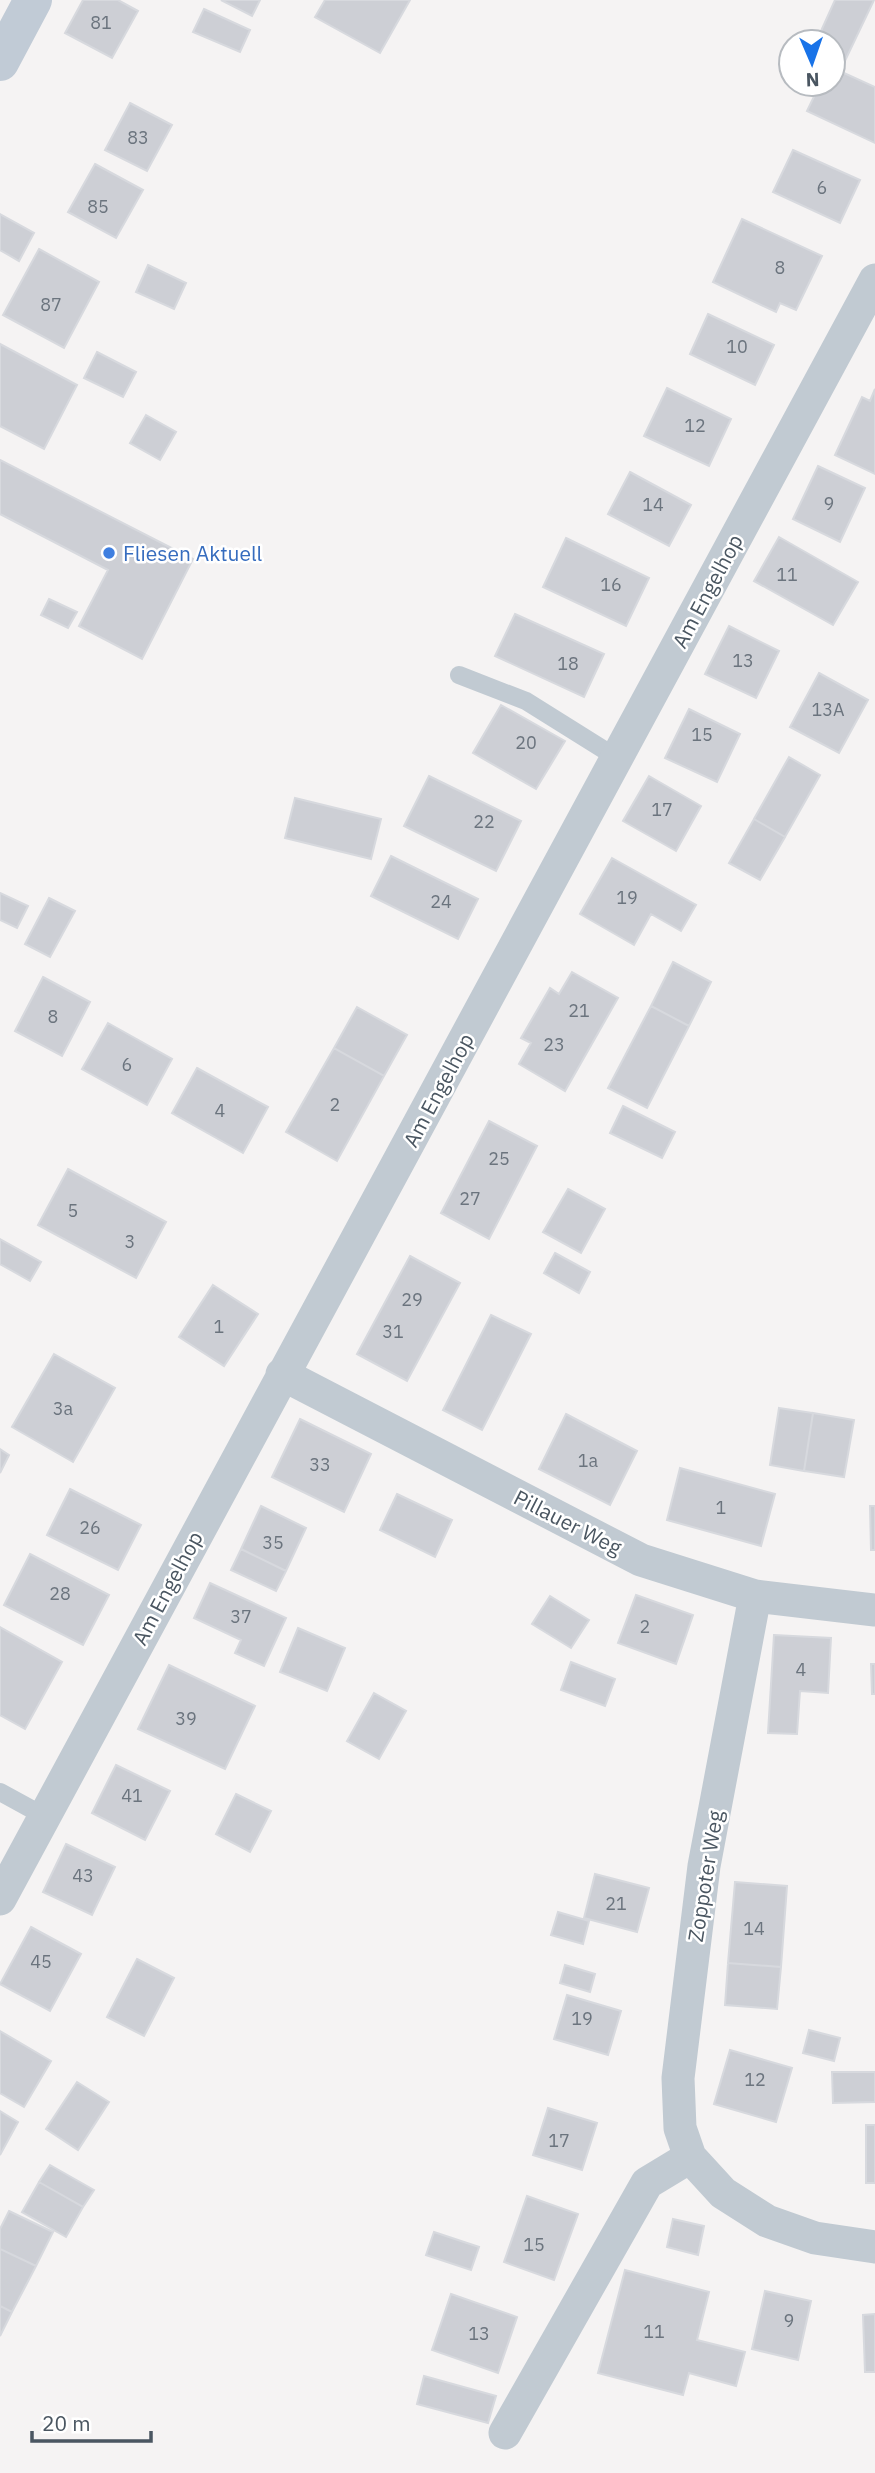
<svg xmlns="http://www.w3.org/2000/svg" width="875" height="2473" font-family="'IBM Plex Sans',sans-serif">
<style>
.building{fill:#cdcfd5;stroke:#d7d9de;stroke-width:2}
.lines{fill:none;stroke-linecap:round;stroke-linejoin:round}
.lane{stroke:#c1cad2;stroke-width:18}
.street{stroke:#c1cad2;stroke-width:33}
.secondary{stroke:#c1cbd6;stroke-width:38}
.shop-dot{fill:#3f7fe0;stroke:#fff;stroke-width:2.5}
.labels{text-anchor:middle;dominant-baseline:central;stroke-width:5;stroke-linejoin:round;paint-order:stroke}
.number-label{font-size:18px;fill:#6b747e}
.shop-label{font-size:21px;fill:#366cbe;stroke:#fff;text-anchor:start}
.street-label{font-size:21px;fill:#4a5661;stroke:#fff}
</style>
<rect width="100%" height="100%" fill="#f5f3f3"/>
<!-- building -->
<path class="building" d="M 83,0 L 118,0 L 138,11 L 112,58 L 65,33 Z
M 221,0 L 260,0 L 252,16 Z
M 325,0 L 410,0 L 380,53 L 315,17 Z
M 835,0 L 874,0 L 844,63 L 833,58 L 833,42 L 816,42 Z
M 204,9 L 250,30 L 240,52 L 193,32 Z
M 833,68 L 875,87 L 875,143 L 807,111 L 820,84 L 833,84 Z
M 130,103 L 172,125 L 147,171 L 105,150 Z
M 793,150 L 860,180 L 840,223 L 773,192 Z
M 95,164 L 143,190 L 116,238 L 68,212 Z
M 0,214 L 34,233 L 19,261 L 0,250 Z
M 742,219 L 822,256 L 796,310 L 780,303 L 776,312 L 713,282 Z
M 39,249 L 99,282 L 64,348 L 3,315 Z
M 148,265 L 186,283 L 174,309 L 136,292 Z
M 708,314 L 774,345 L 755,385 L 690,354 Z
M 0,344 L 77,385 L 44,449 L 0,426 Z
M 97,352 L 136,372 L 123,397 L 84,378 Z
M 667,388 L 731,419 L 709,466 L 644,436 Z
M 875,389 L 875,474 L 835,455 L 862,397 L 870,401 Z
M 146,415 L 176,432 L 160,460 L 130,443 Z
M 0,460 L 193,559 L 142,659 L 79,626 L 108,570 L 0,514 Z
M 818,466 L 865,488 L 840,542 L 793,519 Z
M 630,472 L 691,505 L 669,546 L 608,514 Z
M 779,537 L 858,582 L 833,625 L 754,581 Z
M 566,538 L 649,578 L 626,626 L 543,587 Z
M 49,599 L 77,612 L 68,628 L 41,615 Z
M 515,614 L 604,654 L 584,697 L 495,656 Z
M 729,626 L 779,651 L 756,698 L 705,674 Z
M 819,673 L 868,700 L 839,753 L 790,727 Z
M 501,705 L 565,741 L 536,789 L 473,753 Z
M 689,709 L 740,734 L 717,782 L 665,758 Z
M 789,757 L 820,775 L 785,837 L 754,819 Z
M 429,776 L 521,821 L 496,871 L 404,826 Z
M 649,776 L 701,806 L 676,851 L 623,821 Z
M 295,798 L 381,819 L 371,859 L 285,838 Z
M 754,819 L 785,837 L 760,880 L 729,863 Z
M 391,856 L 478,899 L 458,939 L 371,896 Z
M 612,858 L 696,905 L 681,931 L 651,914 L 634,945 L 580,914 Z
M 0,893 L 28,906 L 17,928 L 0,920 Z
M 49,898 L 75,911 L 50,957 L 25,944 Z
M 673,962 L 711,982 L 689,1026 L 651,1006 Z
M 572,972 L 618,998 L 565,1091 L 519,1064 L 531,1043 L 521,1038 L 550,988 L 559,994 Z
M 43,977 L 90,1002 L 62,1056 L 15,1031 Z
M 651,1006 L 689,1026 L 647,1108 L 608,1088 Z
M 357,1007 L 407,1035 L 384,1076 L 334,1048 Z
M 108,1023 L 172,1059 L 147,1105 L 82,1069 Z
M 334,1048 L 384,1076 L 337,1161 L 286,1132 Z
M 197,1068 L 268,1107 L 243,1153 L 172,1113 Z
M 623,1106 L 675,1132 L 662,1158 L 610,1133 Z
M 489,1121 L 537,1146 L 489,1239 L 441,1213 Z
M 68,1169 L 166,1222 L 136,1278 L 38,1225 Z
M 568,1189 L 605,1209 L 581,1253 L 543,1232 Z
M 0,1239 L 41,1262 L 30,1281 L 0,1264 Z
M 555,1253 L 590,1272 L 579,1293 L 544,1273 Z
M 410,1256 L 460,1283 L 407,1381 L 357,1354 Z
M 213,1285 L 258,1314 L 224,1366 L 179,1337 Z
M 491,1315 L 531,1334 L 482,1430 L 443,1410 Z
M 54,1354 L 115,1388 L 73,1462 L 12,1427 Z
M 779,1408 L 813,1413 L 804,1471 L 770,1465 Z
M 813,1413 L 854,1420 L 844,1477 L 804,1471 Z
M 566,1414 L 637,1451 L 610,1505 L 539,1469 Z
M 300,1419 L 371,1454 L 344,1512 L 272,1477 Z
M 0,1449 L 9,1455 L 0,1473 Z
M 680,1468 L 775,1494 L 761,1546 L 667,1520 Z
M 70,1489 L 141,1525 L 118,1570 L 47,1535 Z
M 397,1494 L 452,1520 L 435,1557 L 380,1530 Z
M 261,1506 L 306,1528 L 286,1571 L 241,1549 Z
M 870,1506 L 875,1506 L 875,1550 L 871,1550 Z
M 241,1549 L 286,1571 L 276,1591 L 231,1570 Z
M 30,1554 L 109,1595 L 83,1645 L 4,1605 Z
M 210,1583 L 286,1618 L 264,1666 L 235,1653 L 241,1640 L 194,1618 Z
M 636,1595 L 693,1615 L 676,1664 L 618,1643 Z
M 550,1596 L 589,1620 L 571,1648 L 532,1624 Z
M 0,1627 L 62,1662 L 25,1729 L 0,1715 Z
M 298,1628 L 345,1648 L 327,1691 L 280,1672 Z
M 774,1635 L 831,1638 L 828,1693 L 800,1691 L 797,1734 L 768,1733 Z
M 571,1662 L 615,1679 L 605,1706 L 561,1690 Z
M 871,1664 L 875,1664 L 875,1694 L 872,1694 Z
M 169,1665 L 255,1706 L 225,1769 L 138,1729 Z
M 374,1693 L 406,1711 L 379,1759 L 347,1741 Z
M 116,1765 L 170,1791 L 145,1840 L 92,1813 Z
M 236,1794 L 271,1811 L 250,1852 L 216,1834 Z
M 66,1844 L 115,1867 L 92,1915 L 43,1892 Z
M 595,1874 L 649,1888 L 637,1932 L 584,1918 Z
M 735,1882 L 787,1886 L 781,1967 L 728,1963 Z
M 558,1912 L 589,1921 L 583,1944 L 551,1935 Z
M 31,1927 L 81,1954 L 50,2011 L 0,1984 Z
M 137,1959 L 174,1978 L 144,2036 L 107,2017 Z
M 728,1963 L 781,1967 L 777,2009 L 725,2005 Z
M 565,1965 L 595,1974 L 590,1992 L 560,1983 Z
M 567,1995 L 621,2011 L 608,2055 L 554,2039 Z
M 809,2030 L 840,2038 L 834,2061 L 803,2053 Z
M 0,2031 L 51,2061 L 24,2107 L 0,2093 Z
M 730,2050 L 792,2068 L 776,2122 L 714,2104 Z
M 832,2072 L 875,2072 L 875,2102 L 833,2103 Z
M 77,2082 L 109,2102 L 78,2150 L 46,2129 Z
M 548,2108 L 597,2123 L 582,2170 L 533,2155 Z
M 0,2111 L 18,2122 L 0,2155 Z
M 866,2125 L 875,2125 L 875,2183 L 866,2183 Z
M 50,2165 L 94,2190 L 83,2207 L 39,2182 Z
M 39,2182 L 83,2207 L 66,2237 L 22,2212 Z
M 527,2196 L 578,2214 L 554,2280 L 504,2262 Z
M 9,2211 L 53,2232 L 36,2266 L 0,2249 L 0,2229 Z
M 673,2219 L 704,2226 L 698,2255 L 667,2247 Z
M 434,2232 L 479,2247 L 471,2270 L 426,2255 Z
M 0,2249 L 36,2266 L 12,2312 L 0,2306 Z
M 625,2270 L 709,2292 L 697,2340 L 745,2352 L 736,2386 L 689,2373 L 683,2395 L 598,2373 Z
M 765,2291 L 811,2301 L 798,2360 L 752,2349 Z
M 451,2294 L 517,2317 L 498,2373 L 432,2350 Z
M 0,2306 L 12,2312 L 0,2336 Z
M 875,2314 L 875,2372 L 865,2372 L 863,2315 Z
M 424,2376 L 496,2396 L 488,2423 L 417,2404 Z"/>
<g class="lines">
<!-- lane -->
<path class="lane" d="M 459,675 L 526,701 L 617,758
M 0,1792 L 44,1816"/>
<!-- street -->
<path class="street" d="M 282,1374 L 641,1560 L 755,1596 L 875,1610
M 755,1596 L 704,1866 L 678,2078 L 680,2128 L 690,2157 L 723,2193 L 767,2221 L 815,2238 L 875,2247
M 0,1899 L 875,280
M 505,2433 L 647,2183 L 690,2157"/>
<!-- secondary -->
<path class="secondary" d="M 0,62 L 33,0"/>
</g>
<!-- markers -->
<circle class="shop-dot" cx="109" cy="553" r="7"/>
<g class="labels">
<!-- number labels -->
<g class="number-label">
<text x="101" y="22">81</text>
<text x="138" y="137">83</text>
<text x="822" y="187">6</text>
<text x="98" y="206">85</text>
<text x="780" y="267">8</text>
<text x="51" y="304">87</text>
<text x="737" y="346">10</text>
<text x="695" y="425">12</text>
<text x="829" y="503">9</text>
<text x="653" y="504">14</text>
<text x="787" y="574">11</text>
<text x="611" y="584">16</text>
<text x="743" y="660">13</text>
<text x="568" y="663">18</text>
<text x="828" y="709">13A</text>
<text x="702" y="734">15</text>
<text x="526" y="742">20</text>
<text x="662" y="809">17</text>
<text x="484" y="821">22</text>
<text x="627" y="897">19</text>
<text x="441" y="901">24</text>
<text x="579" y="1010">21</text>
<text x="53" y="1016">8</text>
<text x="554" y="1044">23</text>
<text x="127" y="1064">6</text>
<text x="335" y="1104">2</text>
<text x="220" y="1110">4</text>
<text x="499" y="1158">25</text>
<text x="470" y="1198">27</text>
<text x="73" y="1210">5</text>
<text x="130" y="1241">3</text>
<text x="412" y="1299">29</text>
<text x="219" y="1326">1</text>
<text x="393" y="1331">31</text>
<text x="63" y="1408">3a</text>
<text x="588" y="1460">1a</text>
<text x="320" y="1464">33</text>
<text x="721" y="1507">1</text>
<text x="90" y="1527">26</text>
<text x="273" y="1542">35</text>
<text x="60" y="1593">28</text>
<text x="241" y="1616">37</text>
<text x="645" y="1626">2</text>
<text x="801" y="1669">4</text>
<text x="186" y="1718">39</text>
<text x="132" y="1795">41</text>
<text x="83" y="1875">43</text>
<text x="616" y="1903">21</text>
<text x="754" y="1928">14</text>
<text x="41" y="1961">45</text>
<text x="582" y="2018">19</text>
<text x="755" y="2079">12</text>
<text x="559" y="2140">17</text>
<text x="534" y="2244">15</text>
<text x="789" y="2320">9</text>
<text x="654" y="2331">11</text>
<text x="479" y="2333">13</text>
</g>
<!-- shop labels -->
<g class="shop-label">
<text x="123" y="553">Fliesen Aktuell</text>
</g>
<!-- street labels -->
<g class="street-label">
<text transform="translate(707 591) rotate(-62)">Am Engelhop</text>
<text transform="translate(438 1090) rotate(-62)">Am Engelhop</text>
<text transform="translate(568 1522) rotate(27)">Pillauer Weg</text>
<text transform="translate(167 1588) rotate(-62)">Am Engelhop</text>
<text transform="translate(705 1876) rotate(-81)">Zoppoter Weg</text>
</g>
</g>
<!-- north arrow -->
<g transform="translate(812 63) rotate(178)"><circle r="33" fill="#ffffff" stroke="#b7bbc0" stroke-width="2"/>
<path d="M0-5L12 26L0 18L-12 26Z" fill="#1973e8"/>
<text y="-10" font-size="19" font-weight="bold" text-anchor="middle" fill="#4a5661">N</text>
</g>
<!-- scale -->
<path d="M32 2431v10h119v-10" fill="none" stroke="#4a5661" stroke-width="3.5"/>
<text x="42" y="2431" font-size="21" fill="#4a5661" stroke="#ffffff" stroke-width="5" paint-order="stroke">20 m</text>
</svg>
